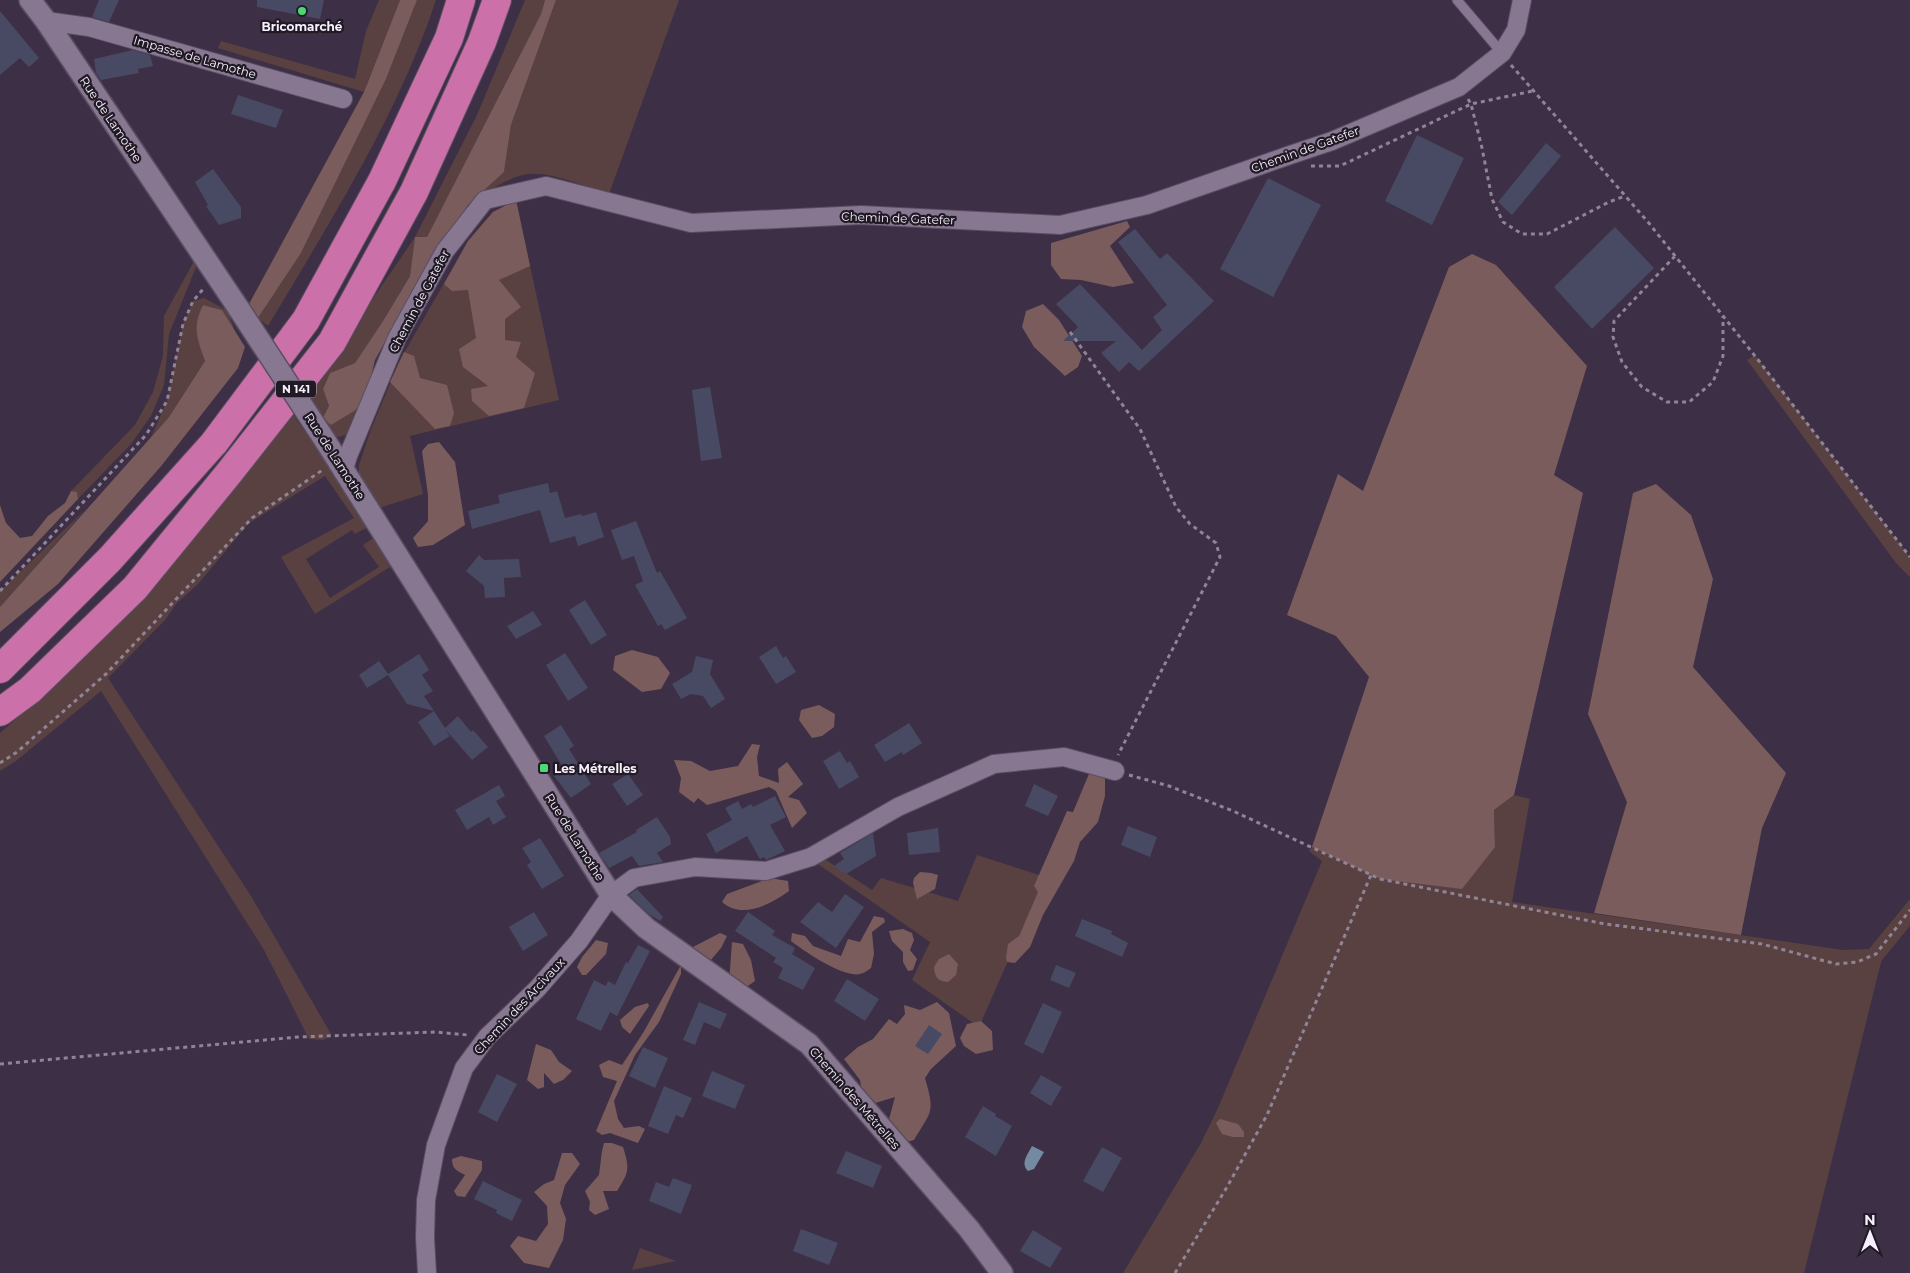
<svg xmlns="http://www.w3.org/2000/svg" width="1910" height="1273" font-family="Montserrat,sans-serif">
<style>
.green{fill:#594142}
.forest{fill:#7b5c5c}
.water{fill:#748aa0}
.building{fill:#484a64}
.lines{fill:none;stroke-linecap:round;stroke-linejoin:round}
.service-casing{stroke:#5a4e62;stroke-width:11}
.minor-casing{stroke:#5a4e62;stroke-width:20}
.tertiary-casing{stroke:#5a4e62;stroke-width:24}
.trunk-casing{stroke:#5a4e62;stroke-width:30}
.path{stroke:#908497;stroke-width:3;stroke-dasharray:4 4;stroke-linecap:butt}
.service{stroke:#877791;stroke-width:9}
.minor{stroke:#877791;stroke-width:18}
.tertiary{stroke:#877791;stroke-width:21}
.trunk{stroke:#cc70aa;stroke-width:28}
.tertiary-bridge-casing{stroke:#5a4e62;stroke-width:24;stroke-linecap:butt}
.tertiary-bridge{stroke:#877791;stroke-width:21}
.poi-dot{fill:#4fd675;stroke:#201a24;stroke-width:2}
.labels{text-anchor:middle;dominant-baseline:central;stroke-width:4.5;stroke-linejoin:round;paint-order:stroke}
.shield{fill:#201a24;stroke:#b7afbd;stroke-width:1}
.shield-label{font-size:11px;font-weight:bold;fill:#f8effe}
.poi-label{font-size:12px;font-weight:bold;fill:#f8effe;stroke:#201a24}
.street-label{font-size:12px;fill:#f8effe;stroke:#201a24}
</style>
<rect width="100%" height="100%" fill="#3d2f45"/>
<!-- green -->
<path class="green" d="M 379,0 L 400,0 L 364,92 L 218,48 L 221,41 L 355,79 L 366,31 Z
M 417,0 L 436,0 C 398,115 330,222 268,326 L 258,318 L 301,253 L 386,79 Z
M 525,0 L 545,0 L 541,14 L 427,237 L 415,237 L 410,276 L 383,321 L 355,363 L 330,373 L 323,389 L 329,406 L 365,402 L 349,434 L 339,437 L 328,433 L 323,418 L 307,393 L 344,341 L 415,237 L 477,115 Z
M 556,0 L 679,0 L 609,194 C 586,187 546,169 523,175 C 503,180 485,194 468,205 L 504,172 L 511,125 Z
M 516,200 L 559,400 L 410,436 L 423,494 L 376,509 L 359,479 L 359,465 L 370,432 L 399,362 L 468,241 L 493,212 Z
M 194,261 L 196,267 L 169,334 L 164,385 L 151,416 L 131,444 L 78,499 L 77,492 L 71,491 L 135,425 L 153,392 L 163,356 L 164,316 Z
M 204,298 L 228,311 L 235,332 L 222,310 L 203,305 C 193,328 197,338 205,361 L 169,417 L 151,437 L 167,401 L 183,324 L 193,301 Z
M 1755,355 L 1910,557 L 1910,577 L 1896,563 L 1747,360 Z
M 292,413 L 370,526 L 355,534 L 352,530 L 306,559 L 330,598 L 379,567 L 363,545 L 376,536 L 395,564 L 315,614 L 281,557 L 354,518 L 325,476 L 249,523 L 198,584 L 176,604 L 165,620 L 108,678 L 251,896 L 331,1034 L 324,1040 L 309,1039 L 264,950 L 101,691 L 16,761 L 0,771 L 0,733 L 54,685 L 155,587 Z
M 87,508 L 2,605 L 0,607 L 0,591 Z
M 1514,795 L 1530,799 L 1512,902 L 1843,950 L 1869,949 L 1910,899 L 1910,926 L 1882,960 L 1880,966 L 1804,1273 L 1123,1273 L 1201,1143 L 1218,1108 L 1322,861 L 1309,851 L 1312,847 L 1380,879 L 1495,847 L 1494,810 Z
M 977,855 L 1045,877 L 979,1027 L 912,980 L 930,942 L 815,862 L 820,856 L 872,890 L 881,878 L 958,901 Z
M 640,1248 L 676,1261 L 632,1270 Z"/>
<!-- forest -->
<path class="forest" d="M 400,0 L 417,0 L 386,79 L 301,253 L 258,318 L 249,304 L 364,92 Z
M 545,0 L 556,0 L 511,125 L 504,172 L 468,205 L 408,301 L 375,360 L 365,402 L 354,411 L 331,425 L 323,418 L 329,406 L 323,389 L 330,373 L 355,363 L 383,321 L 410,276 L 415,237 L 427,237 L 541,14 Z
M 516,200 L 530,266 L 499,280 L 521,307 L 505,319 L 505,340 L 521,342 L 516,357 L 535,373 L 524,408 L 489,416 L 472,401 L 471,389 L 488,386 L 463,367 L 459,349 L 476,338 L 468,290 L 452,291 L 444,284 L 468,241 L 493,212 Z
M 1127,221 L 1130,227 L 1110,246 L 1134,283 L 1113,287 L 1081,280 L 1061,279 L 1051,265 L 1051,243 Z
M 1472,254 L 1496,265 L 1587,366 L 1554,475 L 1583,493 L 1514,795 L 1494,810 L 1495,847 L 1462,889 L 1380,879 L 1312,847 L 1369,677 L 1336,636 L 1287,615 L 1338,474 L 1363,491 L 1449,267 Z
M 1043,304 L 1059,320 L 1082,356 L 1078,367 L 1065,376 L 1034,347 L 1022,327 L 1026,311 Z
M 203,305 L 222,310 L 245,347 L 238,368 L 162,465 L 58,584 L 0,632 L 0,607 L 169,417 L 205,361 C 197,338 192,328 203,305 Z
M 404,352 L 414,356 L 420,378 L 447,385 L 454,413 L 450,426 L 435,429 L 390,382 Z
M 439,442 L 455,462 L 465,525 L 433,545 L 418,547 L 413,538 L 428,521 L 428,495 L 422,451 L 428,444 Z
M 1656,484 L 1691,515 L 1713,579 L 1693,667 L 1786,773 L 1762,828 L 1741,935 L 1594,913 L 1627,802 L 1588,714 L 1633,493 Z
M 71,491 L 77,492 L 78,499 L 0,582 L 0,505 L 6,523 L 20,538 L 32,536 L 48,516 L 65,503 Z
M 632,650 L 658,657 L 670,673 L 661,689 L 642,692 L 613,670 L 615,656 Z
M 819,705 L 835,714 L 834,727 L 822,736 L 812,738 L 799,720 L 801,710 Z
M 752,744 L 760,745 L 757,757 L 759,776 L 779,783 L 778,769 L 787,762 L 803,784 L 788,797 L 799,800 L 807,813 L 792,828 L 776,791 L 769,787 L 707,805 L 698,798 L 694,803 L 679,792 L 681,778 L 674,760 L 691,761 L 710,771 L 738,766 Z
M 1091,769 L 1100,771 L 1105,779 L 1105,796 L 1098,822 L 1080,842 L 1074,861 L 1043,915 L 1030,947 L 1015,963 L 1007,962 L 1006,958 L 1008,944 L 1019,936 L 1038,892 L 1034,886 L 1067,811 L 1073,812 Z
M 920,872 L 931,873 L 938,875 L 935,889 L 917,899 L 913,883 L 914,878 Z
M 770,878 L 788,881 L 789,891 C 771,904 742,920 722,902 L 727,894 Z
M 874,916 L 884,918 L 885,922 L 872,932 L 874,954 L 871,968 C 868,970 864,973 860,974 C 843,978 804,951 791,941 L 792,933 L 805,936 L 813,946 L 841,956 L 848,939 L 860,942 Z
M 903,929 L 912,933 L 914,940 L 910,950 L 917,959 L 913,970 L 908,971 L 903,962 L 903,952 L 892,941 L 889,931 Z
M 720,933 L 727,936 L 721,948 L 710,961 L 693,956 L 693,947 Z
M 596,940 L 608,943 L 606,954 L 586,975 L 582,975 L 577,967 L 582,957 Z
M 732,942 L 743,944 L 751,960 L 755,981 L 745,988 L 729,983 Z
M 949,954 L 958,964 L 956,975 L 948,982 C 937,981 935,977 934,967 L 939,959 Z
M 681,965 L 681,974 L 659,1022 L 635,1055 L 614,1101 L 618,1119 L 624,1128 L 639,1126 L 645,1129 L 638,1143 L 610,1133 L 602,1135 L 596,1131 L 617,1081 L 603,1077 L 599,1065 L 609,1060 L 622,1065 L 643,1033 Z
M 937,1002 L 949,1013 L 956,1046 L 931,1069 L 925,1078 C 935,1113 932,1110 914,1140 L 903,1143 L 888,1123 L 895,1097 L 872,1104 L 863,1097 L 860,1080 L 844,1059 L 858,1047 L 873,1039 L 889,1019 L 897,1024 L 905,1014 L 904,1005 L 920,1010 Z
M 648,1003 L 649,1006 L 630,1034 L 622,1027 L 620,1020 L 635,1007 Z
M 981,1021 L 992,1031 L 993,1050 L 976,1054 L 964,1046 L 960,1038 L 967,1024 Z
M 536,1044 L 551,1050 L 559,1062 L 572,1071 L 563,1080 L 554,1084 L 544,1073 L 544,1087 L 538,1089 L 527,1080 Z
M 1220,1119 L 1238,1124 L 1244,1132 L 1244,1137 L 1233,1137 L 1222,1134 L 1216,1123 Z
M 604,1143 L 612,1143 L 623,1147 C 630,1169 629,1172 617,1191 L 603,1191 L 609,1209 L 595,1215 L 589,1210 L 590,1202 L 585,1191 L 599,1175 L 602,1151 Z
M 562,1153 L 572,1153 L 580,1164 L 565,1185 L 560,1203 L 566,1219 L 563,1240 L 549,1268 L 524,1263 L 510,1246 L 518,1236 L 536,1241 L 548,1224 L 547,1206 L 534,1192 L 544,1184 L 554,1180 Z
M 461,1156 L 482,1161 L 482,1170 L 465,1197 L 457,1196 L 454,1191 L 465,1175 C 457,1171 452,1169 452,1159 Z"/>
<!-- water -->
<path class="water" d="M 1032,1146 L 1044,1152 L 1034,1169 L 1028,1171 C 1020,1163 1028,1154 1032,1146 Z"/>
<!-- building -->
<path class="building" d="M 99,0 L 119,0 L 109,22 L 92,17 Z
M 257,0 L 324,0 L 320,19 L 257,7 Z
M 0,11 L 39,58 L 29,67 L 20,58 L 0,75 Z
M 133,50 L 150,55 L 153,66 L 138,69 L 139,73 L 101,80 L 96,73 L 94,59 Z
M 238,95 L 283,110 L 276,128 L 231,114 Z
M 1417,135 L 1464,158 L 1432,225 L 1385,201 Z
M 1546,143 L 1561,156 L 1512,215 L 1498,202 Z
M 213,169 L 241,207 L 241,218 L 219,225 L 206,206 L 208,205 L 195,182 Z
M 1268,178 L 1321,205 L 1273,297 L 1220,269 Z
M 1615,227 L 1654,268 L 1592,329 L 1554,287 Z
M 1135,229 L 1160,259 L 1167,253 L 1214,301 L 1139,371 L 1129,362 L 1119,372 L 1101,353 L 1116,341 L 1063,341 L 1078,327 L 1056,304 L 1080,284 L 1142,350 L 1162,330 L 1153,317 L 1167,305 L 1118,242 Z
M 710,387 L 722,458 L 701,461 L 692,390 Z
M 548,483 L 550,493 L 557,491 L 565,518 L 581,514 L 582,516 L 596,512 L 604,537 L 578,546 L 575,536 L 550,543 L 540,510 L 472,529 L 468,511 L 500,503 L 498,495 Z
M 636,521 L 657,573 L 660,571 L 687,618 L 665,630 L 661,624 L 658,626 L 635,585 L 643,581 L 634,556 L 622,560 L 611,530 Z
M 479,555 L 484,560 L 519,559 L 521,577 L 504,578 L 505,597 L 485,598 L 484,586 L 466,571 Z
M 585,600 L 607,635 L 591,645 L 569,610 Z
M 533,611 L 542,625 L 516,639 L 507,626 Z
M 776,646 L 783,658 L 786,656 L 796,672 L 776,684 L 759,657 Z
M 565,653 L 588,688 L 568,701 L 546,665 Z
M 419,654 L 429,670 L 422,675 L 433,691 L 424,696 L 434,711 L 407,704 L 388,675 L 367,688 L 359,675 L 379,661 L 388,674 Z
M 696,656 L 713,660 L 710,674 L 725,699 L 711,708 L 703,696 L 691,694 L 681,699 L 672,684 L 692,672 Z
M 434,711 L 445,728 L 458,716 L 471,732 L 473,730 L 488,747 L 472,760 L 445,729 L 450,736 L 434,746 L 418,722 Z
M 909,723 L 922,743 L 903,755 L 902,752 L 885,762 L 874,745 Z
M 561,725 L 574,746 L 569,749 L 591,784 L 571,798 L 554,776 L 564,769 L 544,736 Z
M 840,751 L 847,763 L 850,761 L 859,777 L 839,789 L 823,761 Z
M 628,774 L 643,795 L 627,806 L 612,784 Z
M 1034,784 L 1058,796 L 1048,816 L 1025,806 Z
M 499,785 L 505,796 L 496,801 L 506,817 L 493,825 L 489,817 L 467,830 L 455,810 Z
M 775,796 L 786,817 L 770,825 L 785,851 L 766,860 L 764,857 L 760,859 L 747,836 L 716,853 L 706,834 L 732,820 L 725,808 L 738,801 L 742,809 L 751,804 L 753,807 Z
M 657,817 L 670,837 L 671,844 L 657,853 L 663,862 L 639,866 L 632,856 L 609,868 L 599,853 L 637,832 L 636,830 Z
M 1128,826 L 1157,837 L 1150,857 L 1121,845 Z
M 938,828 L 940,852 L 909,855 L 907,833 Z
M 873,833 L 876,856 L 846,874 L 834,866 L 844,859 L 840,853 Z
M 540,838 L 564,876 L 542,889 L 527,865 L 531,862 L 522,848 Z
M 637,889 L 663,917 L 660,921 L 649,914 L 629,895 Z
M 845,894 L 864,907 L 836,948 L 800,922 L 818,902 L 832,912 Z
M 534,912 L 548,935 L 523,951 L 509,927 Z
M 748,912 L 775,931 L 772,935 L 795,948 L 792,954 L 815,968 L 803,990 L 778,978 L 783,968 L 773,962 L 776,958 L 735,931 Z
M 1082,919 L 1112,931 L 1111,934 L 1128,943 L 1122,957 L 1075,936 Z
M 638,945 L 650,951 L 617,1016 L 610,1012 L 601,1031 L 576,1019 L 594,980 L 606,986 L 608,981 L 615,985 L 626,962 L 628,963 Z
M 1056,965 L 1076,973 L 1069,988 L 1050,980 Z
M 847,979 L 879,999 L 865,1021 L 834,1001 Z
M 699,1002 L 727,1014 L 720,1029 L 704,1022 L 695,1045 L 683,1040 Z
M 1043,1003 L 1062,1012 L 1043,1054 L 1024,1044 Z
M 929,1025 L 942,1034 L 928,1054 L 915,1046 Z
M 643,1047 L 668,1058 L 655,1088 L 629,1076 Z
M 712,1071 L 745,1085 L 735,1109 L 702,1096 Z
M 497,1074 L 517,1084 L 497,1122 L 478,1112 Z
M 1041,1075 L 1062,1087 L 1051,1106 L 1030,1093 Z
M 664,1086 L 692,1098 L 683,1118 L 676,1115 L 668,1134 L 648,1126 Z
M 983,1106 L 996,1114 L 995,1116 L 1012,1126 L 996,1156 L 965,1137 Z
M 1102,1147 L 1122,1158 L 1103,1192 L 1083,1181 Z
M 846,1151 L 882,1166 L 873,1188 L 836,1173 Z
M 673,1178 L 692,1185 L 681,1214 L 649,1201 L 656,1182 L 669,1187 Z
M 483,1181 L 522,1200 L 512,1221 L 496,1213 L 497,1210 L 474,1199 Z
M 801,1229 L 838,1243 L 829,1265 L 793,1251 Z
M 1033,1230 L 1062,1248 L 1050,1268 L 1020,1251 Z"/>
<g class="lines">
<defs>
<path id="service" d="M 1457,0 L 1502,53"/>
<path id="minor" d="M 46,21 L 89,27 L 343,99
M 343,472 L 348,456 L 397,338 L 445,251 L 485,200 L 546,186 L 691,223 L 861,215 L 1060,225 L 1147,205 L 1290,155 L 1332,141 L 1459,87 L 1502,53 L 1516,30 L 1522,0
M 427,1273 L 425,1238 L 426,1200 L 436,1145 L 464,1068 L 487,1037 L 537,989 L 579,941 L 611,895 L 634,878 L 695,867 L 766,871 L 811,857 L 898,807 L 994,764 L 1064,757 L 1115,771"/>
<path id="tertiary" d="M 30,0 L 46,21 L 239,309
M 326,442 L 611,895 L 646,928 L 809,1044 L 969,1229 L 1002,1273"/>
<path id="trunk" d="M 0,669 L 110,559 L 214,443 L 306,320 L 382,181 L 449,38 L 461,0
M 0,712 L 30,690 L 135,588 L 229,473 L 332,342 L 414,192 L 482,42 L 497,0"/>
</defs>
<!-- service casing -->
<use href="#service" class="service-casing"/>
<!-- minor casing -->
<use href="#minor" class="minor-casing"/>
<!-- tertiary casing -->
<use href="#tertiary" class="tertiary-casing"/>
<!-- trunk casing -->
<use href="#trunk" class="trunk-casing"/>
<!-- path -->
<path class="path" d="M 1511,65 L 1648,222 L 1759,361 L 1910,557
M 1468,99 L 1471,104 L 1482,148 L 1492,199 L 1503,222 L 1522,234 L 1547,234 L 1609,202 L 1625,196
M 1311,166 L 1340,166 L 1471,104 L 1533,91
M 1675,256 L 1614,321 L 1613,337 L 1622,362 L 1642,387 L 1667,402 L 1689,402 L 1713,382 L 1723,356 L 1723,316
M 1070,332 L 1140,429 L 1176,507 L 1190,524 L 1216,543 L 1220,557 L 1118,755
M 0,591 L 146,435 L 167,401 L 183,324 L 193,301 L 204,288
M 0,763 L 17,752 L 106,674 L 252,518 L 324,469
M 1129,775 L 1169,786 L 1233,811 L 1380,879 L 1605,924 L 1762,944 L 1836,964 L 1857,962 L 1876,954 L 1910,910
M 0,1064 L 298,1037 L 435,1032 L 468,1035
M 1175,1273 L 1227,1187 L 1267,1115 L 1371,875"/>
<!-- service -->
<use href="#service" class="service"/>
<!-- minor -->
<use href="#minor" class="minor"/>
<!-- tertiary -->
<use href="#tertiary" class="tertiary"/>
<!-- trunk -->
<use href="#trunk" class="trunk"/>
<defs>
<path id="tertiary-bridge" d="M 239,309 L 326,442"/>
</defs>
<!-- tertiary-bridge casing -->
<use href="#tertiary-bridge" class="tertiary-bridge-casing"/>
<!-- tertiary-bridge -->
<use href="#tertiary-bridge" class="tertiary-bridge"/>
</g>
<!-- markers -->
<g class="poi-dot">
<circle cx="302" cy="11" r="5"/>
<rect x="539" y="763" width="10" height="10" rx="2.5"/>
</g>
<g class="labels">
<!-- shield labels -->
<rect class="shield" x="276" y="380.5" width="40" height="17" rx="4"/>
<g class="shield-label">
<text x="296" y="389">N 141</text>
</g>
<!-- poi labels -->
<g class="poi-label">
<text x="302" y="26">Bricomarché</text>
<text x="554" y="768" text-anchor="start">Les Métrelles</text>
</g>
<!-- street labels -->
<g class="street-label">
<text transform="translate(195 57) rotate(16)">Impasse de Lamothe</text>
<text transform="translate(111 119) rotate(56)">Rue de Lamothe</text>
<text transform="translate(1305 149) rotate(-20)">Chemin de Gatefer</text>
<text transform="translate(898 218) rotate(2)">Chemin de Gatefer</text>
<text transform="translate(419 301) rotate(-62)">Chemin de Gatefer</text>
<text transform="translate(335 456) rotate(57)">Rue de Lamothe</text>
<text transform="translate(575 837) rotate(58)">Rue de Lamothe</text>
<text transform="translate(519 1006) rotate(-47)">Chemin des Arcivaux</text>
<text transform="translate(855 1098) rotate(49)">Chemin des Métrelles</text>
</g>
</g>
<!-- north arrow -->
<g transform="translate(1870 1233)" stroke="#201a24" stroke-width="4" paint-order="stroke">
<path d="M0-4L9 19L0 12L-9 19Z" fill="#f8effe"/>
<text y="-8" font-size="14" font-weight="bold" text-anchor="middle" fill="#f8effe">N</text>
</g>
</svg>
